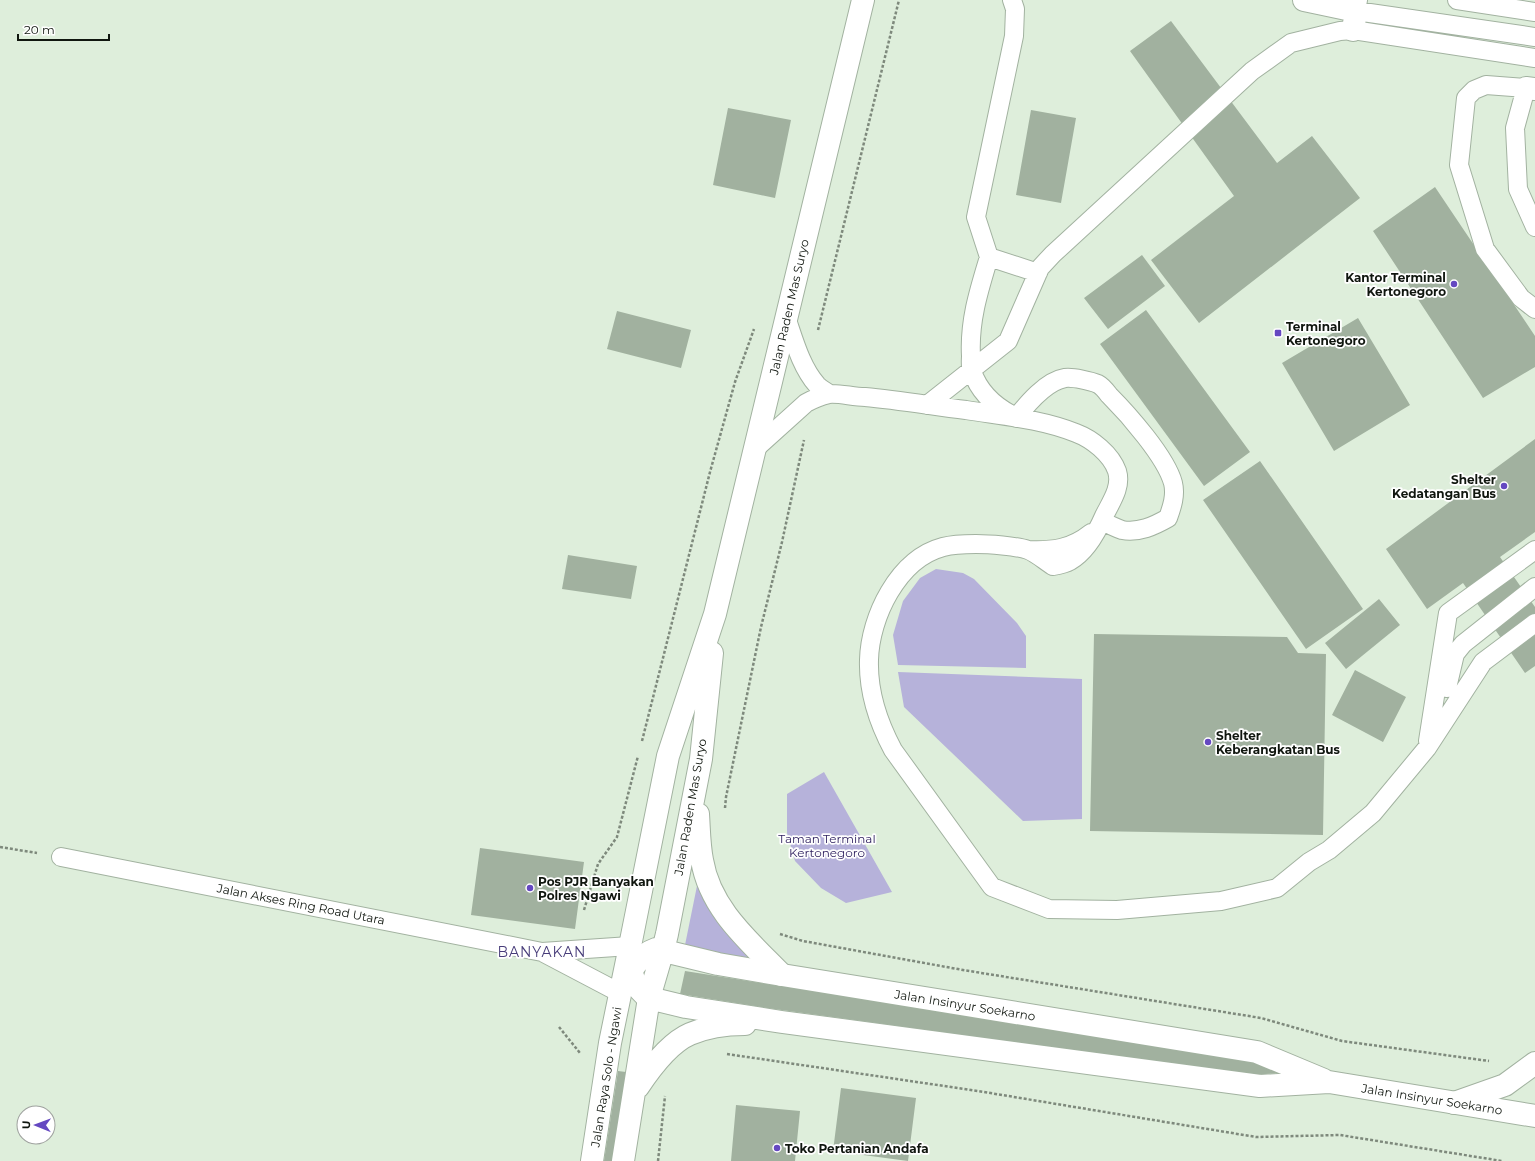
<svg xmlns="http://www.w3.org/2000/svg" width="1535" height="1161" font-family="Montserrat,sans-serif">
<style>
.green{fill:#b6b2da}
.building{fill:#a1b19f}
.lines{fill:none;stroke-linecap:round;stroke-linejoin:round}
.service-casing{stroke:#a2b2a0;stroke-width:20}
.minor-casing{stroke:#a2b2a0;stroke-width:24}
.primary-casing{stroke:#a2b2a0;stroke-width:24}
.trunk-casing{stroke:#a2b2a0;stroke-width:24}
.path{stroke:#7e897c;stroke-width:2.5;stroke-dasharray:3 2;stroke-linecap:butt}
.service{stroke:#fff;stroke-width:18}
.minor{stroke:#fff;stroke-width:22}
.primary{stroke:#fff;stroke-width:22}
.trunk{stroke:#fff;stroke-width:22}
.poi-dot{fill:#6548c1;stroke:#fff;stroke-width:1.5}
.labels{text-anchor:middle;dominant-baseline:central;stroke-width:3.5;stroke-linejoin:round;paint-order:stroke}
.poi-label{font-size:12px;font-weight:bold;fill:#10160f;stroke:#fff;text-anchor:start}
.street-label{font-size:12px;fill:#10160f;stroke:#fff}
.park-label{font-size:12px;fill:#312361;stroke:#fff}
.quarter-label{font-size:14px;letter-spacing:1px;fill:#473c79;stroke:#fff}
</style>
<rect width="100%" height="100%" fill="#deeedb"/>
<!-- green -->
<path class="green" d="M 936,569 L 963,573 L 974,579 L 1017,623 L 1026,636 L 1026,668 L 898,665 L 893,635 L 903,601 L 920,578 Z
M 898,672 L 1082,679 L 1082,819 L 1023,821 L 904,707 Z
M 824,772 L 892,892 L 846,903 L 821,888 L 795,861 L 787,833 L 787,794 Z
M 698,881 L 726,929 L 751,961 L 685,945 Z"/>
<!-- building -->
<path class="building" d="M 1171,21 L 1277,163 L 1312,136 L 1360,198 L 1199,323 L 1151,260 L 1234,196 L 1130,51 Z
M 728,108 L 791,120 L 775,198 L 713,185 Z
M 1031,110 L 1076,118 L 1061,203 L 1016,195 Z
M 1435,187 L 1535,336 L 1535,367 L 1483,398 L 1373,231 Z
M 1142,255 L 1165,286 L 1108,329 L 1084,298 Z
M 1146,310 L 1250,452 L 1204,486 L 1100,344 Z
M 617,311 L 691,330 L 681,368 L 607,349 Z
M 1358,318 L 1410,405 L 1334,451 L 1282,363 Z
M 1535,439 L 1535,532 L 1500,557 L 1535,607 L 1535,666 L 1525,673 L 1463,583 L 1427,609 L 1386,549 Z
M 1260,461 L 1363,609 L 1306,649 L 1203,500 Z
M 568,555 L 637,566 L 631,599 L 562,589 Z
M 1379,599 L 1400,625 L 1346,669 L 1325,643 Z
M 1094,634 L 1287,637 L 1298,653 L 1326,654 L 1323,835 L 1090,831 Z
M 1355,670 L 1406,697 L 1383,742 L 1332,715 Z
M 480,848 L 584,862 L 575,929 L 471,915 Z
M 685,971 L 1255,1061 L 1278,1073 L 1253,1075 L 767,1008 L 680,994 Z
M 618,1071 L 626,1072 L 612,1161 L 604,1161 Z
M 841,1088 L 916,1098 L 908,1161 L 833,1151 Z
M 736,1105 L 800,1111 L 795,1161 L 731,1161 Z"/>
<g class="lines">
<defs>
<path id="service" d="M 1012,0 L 1015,9 L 1014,36 L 976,217 L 989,257 L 1038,273
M 1358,0 L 1356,11 L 1535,37
M 1457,0 L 1535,12
M 1535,227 L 1518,189 L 1515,128 L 1526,88 L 1486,85 L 1474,90 L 1466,98 L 1459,165 L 1485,249 L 1521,298 L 1535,309
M 989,257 C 979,290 969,321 971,356 C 971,360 970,366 972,371 C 979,392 993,405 1012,415
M 786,317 C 794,340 801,367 817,385 C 820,388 825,391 829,394
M 927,405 L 1008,341 L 1040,268 L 1053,254 L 1252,71 L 1291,43 L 1340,31 L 1353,30 L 1535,58
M 1016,418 C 1027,404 1046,381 1065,378 C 1073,377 1091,381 1098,384 C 1102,386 1106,391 1109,395 C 1128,414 1166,457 1173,483 C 1176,495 1172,507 1168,518 C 1154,526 1139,533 1122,530 C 1116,528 1108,524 1102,521
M 755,449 L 806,403 C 813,399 821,396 829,394 C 840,393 853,397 865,397 C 899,400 933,406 966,410 C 1003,416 1041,419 1076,433 C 1092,439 1111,454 1117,471 C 1122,487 1111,502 1104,516 C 1097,532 1086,552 1070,561 C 1065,564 1059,565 1053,566 C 1045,561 1036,553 1028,550 C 1017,546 988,544 976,544 C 965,544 954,544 943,547 C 898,559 870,617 869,660 C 868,691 878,722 893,750 L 992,887 L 1049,909 L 1117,910 L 1221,901 L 1277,888 L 1309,862 L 1329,850 L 1373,813 L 1427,748 L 1483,662 L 1535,623
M 1028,550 C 1053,551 1071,549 1091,533
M 1447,688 L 1455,654 L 1463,644 L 1535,587
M 1428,741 L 1448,613 L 1535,550
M 61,857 L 542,952 L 630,946
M 542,952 L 620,993"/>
<path id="minor" d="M 1304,0 L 1356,11 L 1353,30
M 1526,88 L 1535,89
M 1454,1103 L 1505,1085 L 1535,1063"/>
<path id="primary" d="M 698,814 C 699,829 699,845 702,860 C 710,909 749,941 782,975
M 630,946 L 668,756 L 715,614 L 863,0
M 663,950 L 667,934 L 701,759 L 712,653
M 629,956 C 631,974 634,988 649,998"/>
<path id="trunk" d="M 620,993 C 629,975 636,956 656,949 L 718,964 L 782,975 L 1257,1052 L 1324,1080
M 649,998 L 686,1007 L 782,1022 L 1260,1086 L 1329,1082 L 1535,1116
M 638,1087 C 650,1069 669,1043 690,1034 C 706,1027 727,1024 745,1024
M 592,1161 L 610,1043 L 630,946
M 623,1161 L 649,998 L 663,950"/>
</defs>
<!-- service casing -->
<use href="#service" class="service-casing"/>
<!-- minor casing -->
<use href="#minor" class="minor-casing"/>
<!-- primary casing -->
<use href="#primary" class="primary-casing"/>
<!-- trunk casing -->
<use href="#trunk" class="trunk-casing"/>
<!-- path -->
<path class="path" d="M 818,330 L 899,0
M 642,741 L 710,472 L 735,382 L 754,329
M 725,808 L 726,797 L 761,627 L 782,542 L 804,440
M 0,847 L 37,853
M 584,910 L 598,864 L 617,837 L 638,756
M 780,934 L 803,941 L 963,970 L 1261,1018 L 1342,1041 L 1489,1061
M 559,1027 L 580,1053
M 727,1054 L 978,1091 L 1256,1137 L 1340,1135 L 1502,1161
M 658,1161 L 665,1096"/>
<!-- service -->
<use href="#service" class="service"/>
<!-- minor -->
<use href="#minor" class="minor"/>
<!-- primary -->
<use href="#primary" class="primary"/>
<!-- trunk -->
<use href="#trunk" class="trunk"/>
</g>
<!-- markers -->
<g class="poi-dot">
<circle cx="1454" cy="284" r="4"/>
<rect x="1274" y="329" width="8" height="8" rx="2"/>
<circle cx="1504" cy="486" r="4"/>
<circle cx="1208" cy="742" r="4"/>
<circle cx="530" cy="888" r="4"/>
<circle cx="777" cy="1148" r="4"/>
</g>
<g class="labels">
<!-- poi labels -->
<g class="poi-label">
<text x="1446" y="277" text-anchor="end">Kantor Terminal<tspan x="1446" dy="14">Kertonegoro</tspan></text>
<text x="1286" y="326">Terminal<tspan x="1286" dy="14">Kertonegoro</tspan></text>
<text x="1496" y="479" text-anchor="end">Shelter<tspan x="1496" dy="14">Kedatangan Bus</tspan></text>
<text x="1216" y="735">Shelter<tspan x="1216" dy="14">Keberangkatan Bus</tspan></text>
<text x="538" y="881">Pos PJR Banyakan<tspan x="538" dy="14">Polres Ngawi</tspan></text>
<text x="785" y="1148">Toko Pertanian Andafa</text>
</g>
<!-- street labels -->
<g class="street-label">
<text transform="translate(789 307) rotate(-77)">Jalan Raden Mas Suryo</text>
<text transform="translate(690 807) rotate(-80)">Jalan Raden Mas Suryo</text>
<text transform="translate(301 904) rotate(11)">Jalan Akses Ring Road Utara</text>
<text transform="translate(965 1005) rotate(9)">Jalan Insinyur Soekarno</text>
<text transform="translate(606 1077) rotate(-81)">Jalan Raya Solo - Ngawi</text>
<text transform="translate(1432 1099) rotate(9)">Jalan Insinyur Soekarno</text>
</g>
<!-- park labels -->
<g class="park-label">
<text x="827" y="838">Taman Terminal<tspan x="827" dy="14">Kertonegoro</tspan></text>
</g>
<!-- quarter labels -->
<g class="quarter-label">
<text x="542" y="952">BANYAKAN</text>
</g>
</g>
<!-- north arrow -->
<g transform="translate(36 1125) rotate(271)"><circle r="19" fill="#ffffff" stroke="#9fa29f"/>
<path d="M0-3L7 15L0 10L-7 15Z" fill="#6548c1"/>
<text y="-6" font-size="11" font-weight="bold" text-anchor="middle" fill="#10160f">U</text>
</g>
<!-- scale -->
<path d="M18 34v6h91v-6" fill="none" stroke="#10160f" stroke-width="2"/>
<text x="24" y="34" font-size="12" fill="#10160f" stroke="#ffffff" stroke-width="3" paint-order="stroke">20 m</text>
</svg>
